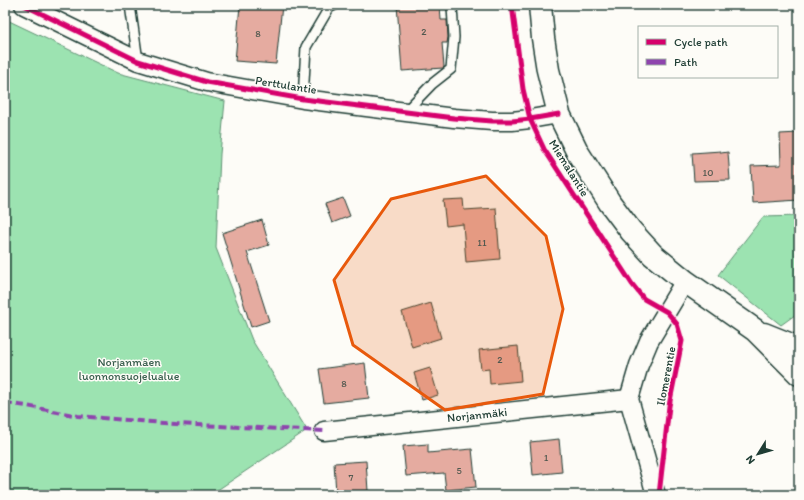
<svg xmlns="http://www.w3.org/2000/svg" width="804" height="500" font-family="Itim,sans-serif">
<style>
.green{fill:#9ce3b1;stroke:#5e9072}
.building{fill:#e5aba0;stroke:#1f3d34}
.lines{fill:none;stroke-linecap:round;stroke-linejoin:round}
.service-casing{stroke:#1f3d34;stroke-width:12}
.minor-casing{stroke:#1f3d34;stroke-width:21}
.tertiary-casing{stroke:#1f3d34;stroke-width:25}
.service{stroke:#fdfcf7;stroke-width:9}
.minor{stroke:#fdfcf7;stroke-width:18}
.tertiary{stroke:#fdfcf7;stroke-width:22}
.quiet{stroke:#8e44ad;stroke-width:4;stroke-dasharray:8 4;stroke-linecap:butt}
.cycleway-casing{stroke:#fdfcf7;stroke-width:8}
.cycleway{stroke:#d6006c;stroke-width:5}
.marked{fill:#e8590c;fill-opacity:0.2;stroke:#e8590c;stroke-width:3;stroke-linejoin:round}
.labels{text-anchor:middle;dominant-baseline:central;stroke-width:3;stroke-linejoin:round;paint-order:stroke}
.number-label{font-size:10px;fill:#50584f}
.street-label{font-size:12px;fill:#1f3d34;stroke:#fdfcf7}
.park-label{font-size:12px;fill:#385e4d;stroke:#fdfcf7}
</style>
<rect width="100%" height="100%" fill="#fdfcf7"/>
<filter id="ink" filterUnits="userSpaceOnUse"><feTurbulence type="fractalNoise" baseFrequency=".025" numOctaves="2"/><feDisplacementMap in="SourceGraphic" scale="8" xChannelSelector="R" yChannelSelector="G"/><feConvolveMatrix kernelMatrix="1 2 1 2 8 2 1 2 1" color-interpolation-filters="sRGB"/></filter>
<g filter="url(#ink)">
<!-- green -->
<path class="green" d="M 5,19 L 118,73 L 225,101 L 220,154 L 216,248 L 252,340 L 307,430 L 210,495 L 5,495 Z
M 799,216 L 799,312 L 781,325 L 718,275 L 763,217 Z"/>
<!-- building -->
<path class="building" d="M 240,5 L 282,5 L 276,64 L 235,61 Z
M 397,5 L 440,5 L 441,20 L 447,20 L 448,37 L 447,43 L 442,43 L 444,67 L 443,68 L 402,71 Z
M 799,133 L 799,200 L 753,203 L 751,166 L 781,165 L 780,134 Z
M 721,151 L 721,153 L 728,152 L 730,180 L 694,181 L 692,153 Z
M 343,198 L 350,216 L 332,223 L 325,204 Z
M 463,199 L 464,210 L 496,208 L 500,259 L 466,262 L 463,224 L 446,226 L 443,200 Z
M 262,220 L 269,245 L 247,252 L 269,321 L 251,327 L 222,233 Z
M 431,303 L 441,338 L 412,347 L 402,312 Z
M 518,346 L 521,381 L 490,384 L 489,369 L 481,370 L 479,350 Z
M 365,363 L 369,398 L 324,403 L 319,369 Z
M 430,368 L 438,395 L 422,400 L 414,373 Z
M 559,439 L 562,472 L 533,475 L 530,442 Z
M 428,444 L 428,453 L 472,449 L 476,487 L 446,490 L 444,473 L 406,476 L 403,446 Z
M 366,461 L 368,491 L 336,493 L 334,463 Z"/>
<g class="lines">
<defs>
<path id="service" d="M 130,5 L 138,61
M 303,99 L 306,47 L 329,8 L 335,5
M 405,112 L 432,84 L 451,69 L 454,37 L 452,7 L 451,5"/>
<g id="minor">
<path d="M 24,5 L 138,61 L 207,82 L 303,99 L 454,118 L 492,121 L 512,121 L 530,119 L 559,114"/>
<path id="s1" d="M 324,431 L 629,399"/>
<path d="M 656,495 L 629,399 L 639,365 L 649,341 L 685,281"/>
</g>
<path id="tertiary" d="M 540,5 L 543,38 L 548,70 L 559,114 L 578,153 L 610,203 L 631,231 L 653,255 L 685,281 L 755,330 L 799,374
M 764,334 L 799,348"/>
</defs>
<!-- service casing -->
<use href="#service" class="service-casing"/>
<!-- minor casing -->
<use href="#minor" class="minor-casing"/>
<!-- tertiary casing -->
<use href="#tertiary" class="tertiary-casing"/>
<!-- service -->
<use href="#service" class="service"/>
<!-- minor -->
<use href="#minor" class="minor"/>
<!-- tertiary -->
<use href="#tertiary" class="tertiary"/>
<!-- quiet -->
<path class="quiet" d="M 5,403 L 27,406 L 78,416 L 176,424 L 324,431"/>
<defs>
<path id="cycleway" d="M 24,5 L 138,61 L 207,82 L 303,99 L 454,118 L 492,121 L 512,121 L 530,119 L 559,114
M 512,5 L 523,89 L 530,119 L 544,149 L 632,284 L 644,299 L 667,312 L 677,324 L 682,341 L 669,406 L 659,495"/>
</defs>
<!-- cycleway casing -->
<use href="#cycleway" class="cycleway-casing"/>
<!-- cycleway -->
<use href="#cycleway" class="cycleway"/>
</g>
</g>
<!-- marked area -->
<path class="marked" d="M 486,176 L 546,236 L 563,309 L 543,394 L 445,410 L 353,345 L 334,280 L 391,199 Z"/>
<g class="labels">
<!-- number labels -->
<g class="number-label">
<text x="424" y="31">2</text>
<text x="258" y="33">8</text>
<text x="708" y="172">10</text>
<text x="482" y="242">11</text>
<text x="500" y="359">2</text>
<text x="344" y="383">8</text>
<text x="546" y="457">1</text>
<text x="459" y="470">5</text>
<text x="351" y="477">7</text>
</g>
<!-- street labels -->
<g class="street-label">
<text transform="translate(286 85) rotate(9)">Perttulantie</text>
<text transform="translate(569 168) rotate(58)">Miemalantie</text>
<text transform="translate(666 376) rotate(-79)">Ilomerentie</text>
<text stroke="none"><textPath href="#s1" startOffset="154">Norjanmäki</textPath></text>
</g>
<!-- park labels -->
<g class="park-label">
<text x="129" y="362">Norjanmäen<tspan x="129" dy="14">luonnonsuojelualue</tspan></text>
</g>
</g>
<!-- margin -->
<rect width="804" height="500" fill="none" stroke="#fdfcf7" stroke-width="20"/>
<rect x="10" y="10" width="784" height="480" fill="none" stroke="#1f3d34" stroke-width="1.5" filter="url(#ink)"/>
<!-- legend -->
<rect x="638" y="26" width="140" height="52" fill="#fdfcf7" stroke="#a4b0a9"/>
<rect x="646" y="39" width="20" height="6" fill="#d6006c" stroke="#a4b0a9"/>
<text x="674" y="46" font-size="12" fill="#1f3d34">Cycle path</text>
<rect x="646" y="59" width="20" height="6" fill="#8e44ad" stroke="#a4b0a9"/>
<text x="674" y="66" font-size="12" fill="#1f3d34">Path</text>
<!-- north arrow -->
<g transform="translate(758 454) rotate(233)" stroke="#fdfcf7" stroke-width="3" paint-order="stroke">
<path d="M0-3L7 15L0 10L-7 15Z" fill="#1f3d34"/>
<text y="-6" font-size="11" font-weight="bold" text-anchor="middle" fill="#1f3d34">N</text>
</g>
</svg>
